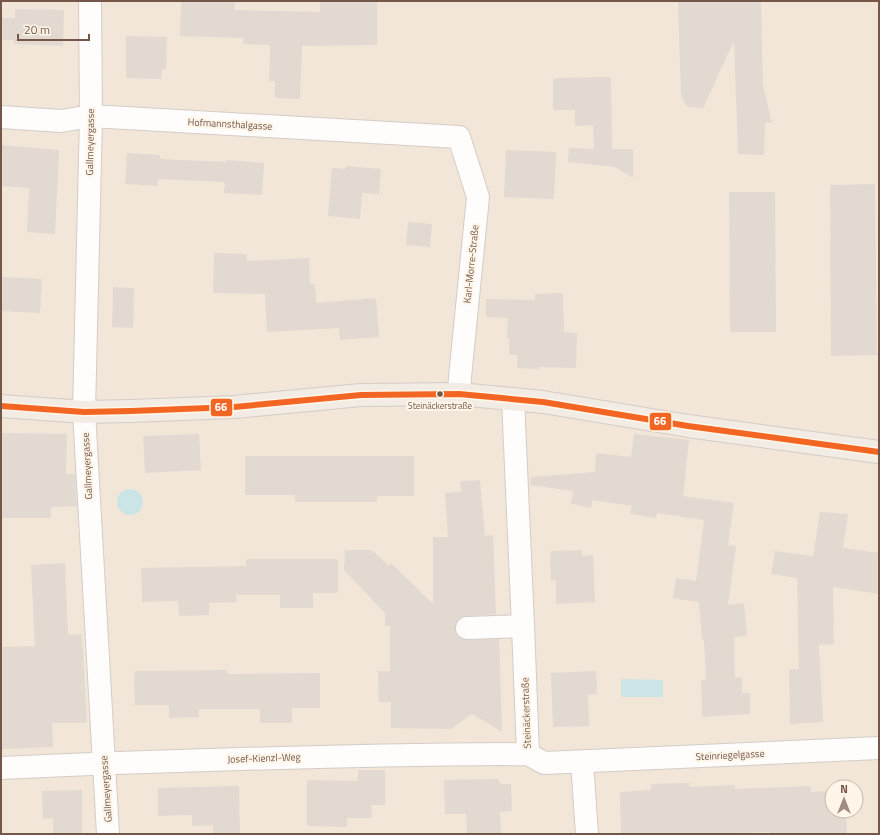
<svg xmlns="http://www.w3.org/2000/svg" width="880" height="835" font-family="'Titillium Web',sans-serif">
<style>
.residential{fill:#f2e6d9;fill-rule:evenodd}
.water{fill:#cbe5e6}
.building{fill:#e2d9d1}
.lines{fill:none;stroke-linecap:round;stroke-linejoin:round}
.minor-casing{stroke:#d4ccc6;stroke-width:24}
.major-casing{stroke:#d5ccc5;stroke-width:24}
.minor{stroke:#fefdfc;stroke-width:22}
.major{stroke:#f2ece4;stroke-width:22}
.bus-1-casing{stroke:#fff6e9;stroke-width:9}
.bus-1{stroke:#f26522;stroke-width:6}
.bus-dot{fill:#745749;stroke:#fff6e9;stroke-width:1.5}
.labels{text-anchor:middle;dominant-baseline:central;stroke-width:4;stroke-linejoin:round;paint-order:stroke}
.bus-label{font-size:9px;fill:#745749;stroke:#fff6e9}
.street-label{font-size:10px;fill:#745749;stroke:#fff6e9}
.line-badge{stroke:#fff6e9;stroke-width:1.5}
.badge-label{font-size:11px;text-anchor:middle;font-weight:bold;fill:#fff}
</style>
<rect width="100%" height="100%" fill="#f6f1e9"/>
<!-- residential -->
<path class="residential" d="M 1,1 L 879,1 L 879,834 L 1,834 ZM 832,787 L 856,787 L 856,811 L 832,811 Z"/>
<!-- water -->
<path class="water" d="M117 502a13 13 0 1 1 26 0a13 13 0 1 1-26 0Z
M 621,679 L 663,680 L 663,697 L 621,697 Z"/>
<!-- building -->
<path class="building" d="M 181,1 L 235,1 L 234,10 L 320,12 L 320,1 L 377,1 L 377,45 L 302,46 L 300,99 L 275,98 L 275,81 L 269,81 L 270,45 L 243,44 L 243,38 L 180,36 Z
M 678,1 L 761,1 L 763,85 L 772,123 L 765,122 L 764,155 L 738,154 L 734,41 L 703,108 L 688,107 L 684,102 L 681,95 Z
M 15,9 L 64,10 L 63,46 L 14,44 L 14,40 L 1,40 L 1,18 L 15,18 Z
M 126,36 L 167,37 L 166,69 L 162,69 L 161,79 L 126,78 Z
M 611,77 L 612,149 L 633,149 L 633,178 L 615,167 L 568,162 L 569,148 L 594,149 L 593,125 L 575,126 L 575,110 L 553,110 L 553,78 Z
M 1,145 L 59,150 L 55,234 L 27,232 L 29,188 L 1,186 Z
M 506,150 L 556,152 L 554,199 L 504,197 Z
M 127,153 L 160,155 L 160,159 L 226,162 L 226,160 L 264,163 L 262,195 L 224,193 L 225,182 L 158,179 L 158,186 L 125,184 Z
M 346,166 L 381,169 L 379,194 L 362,193 L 360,219 L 328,216 L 332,168 L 346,169 Z
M 875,184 L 877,355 L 831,356 L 830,185 Z
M 729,192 L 775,192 L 776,332 L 730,332 Z
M 408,222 L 432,224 L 430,247 L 406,245 Z
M 214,253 L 247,254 L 247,261 L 309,258 L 310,284 L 315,284 L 316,303 L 376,298 L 379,337 L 340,340 L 339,328 L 267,332 L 265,294 L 213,293 Z
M 1,277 L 42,279 L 40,313 L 1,311 Z
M 113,287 L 134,288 L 133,328 L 112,327 Z
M 563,293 L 564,332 L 577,333 L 576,368 L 539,367 L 539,369 L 517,368 L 517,355 L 509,355 L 509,338 L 507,338 L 508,318 L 486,317 L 486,299 L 535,300 L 535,294 Z
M 1,433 L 67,434 L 66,474 L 75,474 L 77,506 L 51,507 L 51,518 L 1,518 Z
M 199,434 L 201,470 L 145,473 L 143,436 Z
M 634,434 L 689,440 L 683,496 L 734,503 L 728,545 L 736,546 L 728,605 L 744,603 L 747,636 L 734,637 L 735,678 L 742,677 L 742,693 L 750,693 L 750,714 L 702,717 L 701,680 L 706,680 L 704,640 L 702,640 L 699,602 L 673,598 L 676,578 L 696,581 L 704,520 L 657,513 L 656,518 L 630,514 L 632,506 L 592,500 L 591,508 L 571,504 L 573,491 L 530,485 L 531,477 L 595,472 L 596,453 L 631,457 Z
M 245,456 L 414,456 L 414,496 L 377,496 L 377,502 L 295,502 L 295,495 L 245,495 Z
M 480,480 L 485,536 L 493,535 L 496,614 L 467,616 L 461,617 L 456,623 L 455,629 L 457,635 L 462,639 L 467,640 L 499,639 L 502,732 L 472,714 L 451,729 L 391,728 L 391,702 L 379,702 L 378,671 L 390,671 L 390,626 L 385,626 L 385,613 L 344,570 L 345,550 L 372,550 L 389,566 L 391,563 L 433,604 L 433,537 L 448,537 L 445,493 L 461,492 L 460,481 Z
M 820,512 L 848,514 L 843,548 L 879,553 L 879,594 L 833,587 L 834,644 L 819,645 L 823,722 L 790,724 L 789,669 L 799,669 L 797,578 L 771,574 L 775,551 L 813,556 Z
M 582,550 L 582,556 L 593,555 L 595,602 L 556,604 L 556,580 L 551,581 L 550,551 Z
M 246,559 L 338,559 L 338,593 L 313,593 L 313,608 L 280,608 L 280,595 L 236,595 L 237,602 L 209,603 L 209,615 L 179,616 L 178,601 L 142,602 L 141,568 L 246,566 Z
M 65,563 L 68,635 L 82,634 L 87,723 L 52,723 L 53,747 L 1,749 L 1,647 L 35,646 L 31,565 Z
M 227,670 L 227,674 L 320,673 L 320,708 L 292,708 L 292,723 L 260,723 L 260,709 L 199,709 L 199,717 L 169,718 L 169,705 L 135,705 L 134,671 Z
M 596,671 L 597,694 L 588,695 L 589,726 L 553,727 L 551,673 Z
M 358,770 L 385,770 L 385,805 L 371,805 L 372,818 L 347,818 L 347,827 L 307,826 L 307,780 L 358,781 Z
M 499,779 L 500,784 L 511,784 L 512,811 L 500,812 L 501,834 L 467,834 L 466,814 L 445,814 L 444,780 Z
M 689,783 L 689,787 L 735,785 L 735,789 L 811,786 L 811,792 L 832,791 L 832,811 L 846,811 L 847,834 L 769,834 L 769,832 L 703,834 L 621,834 L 620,792 L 651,790 L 651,784 Z
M 239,786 L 240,833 L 213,834 L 213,825 L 192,826 L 192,815 L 158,816 L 158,788 Z
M 82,790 L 82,834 L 53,834 L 53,818 L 43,819 L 42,791 Z"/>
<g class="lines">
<defs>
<path id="minor" d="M 90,1 L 91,116 L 84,412 L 108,834
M 1,117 L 61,121 L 91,116 L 459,137 L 478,197 L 460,377 L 459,394
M 513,399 L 523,626 L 528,754 L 544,763 L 879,748
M 467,628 L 523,626
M 582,762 L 587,834
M 1,768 C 176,760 352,755 528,754"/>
<path id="major" d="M 1,406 L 84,412 L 131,411 L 234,407 L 361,395 L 459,394 L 543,402 L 688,426 L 879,452"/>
</defs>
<!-- minor casing -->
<use href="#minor" class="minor-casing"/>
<!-- major casing -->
<use href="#major" class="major-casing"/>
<!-- minor -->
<use href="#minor" class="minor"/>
<!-- major -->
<use href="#major" class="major"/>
<defs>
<path id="bus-1" d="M 1,406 L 84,412 L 131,411 L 234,407 L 361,395 L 459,394 L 543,402 L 688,426 L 879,452"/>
</defs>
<!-- bus-1 casing -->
<use href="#bus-1" class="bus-1-casing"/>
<!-- bus-1 -->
<use href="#bus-1" class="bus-1"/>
</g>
<!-- markers -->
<circle class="bus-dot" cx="440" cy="394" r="3.5"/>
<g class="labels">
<!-- bus labels -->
<g class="bus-label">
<text x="440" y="405">Steinäckerstraße</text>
</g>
<!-- street labels -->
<g class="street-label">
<text transform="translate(230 124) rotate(3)">Hofmannsthalgasse</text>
<text transform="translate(90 142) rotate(-89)">Gallmeyergasse</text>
<text transform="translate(471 264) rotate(-84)">Karl-Morre-Straße</text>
<text transform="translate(87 466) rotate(-93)">Gallmeyergasse</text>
<text transform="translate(526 713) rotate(-92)">Steinäckerstraße</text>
<text transform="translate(730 755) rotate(-3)">Steinriegelgasse</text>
<text transform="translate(264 758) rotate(-2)">Josef-Kienzl-Weg</text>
<text transform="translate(106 789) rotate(-94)">Gallmeyergasse</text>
</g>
</g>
<g class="line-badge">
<rect x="210" y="398" width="23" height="19" rx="4" fill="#f26522"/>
<rect x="649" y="412" width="23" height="19" rx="4" fill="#f26522"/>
</g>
<g class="badge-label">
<text x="221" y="411">66</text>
<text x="660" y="425">66</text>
</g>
<!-- border -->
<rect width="880" height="835" fill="none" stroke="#745749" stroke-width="4"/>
<!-- north arrow -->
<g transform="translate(844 799)"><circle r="19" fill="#fff6e9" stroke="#c7b6a9"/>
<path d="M0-3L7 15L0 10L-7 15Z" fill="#a28d81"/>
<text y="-6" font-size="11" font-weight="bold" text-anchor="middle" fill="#745749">N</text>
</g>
<!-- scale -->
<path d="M18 34v6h71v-6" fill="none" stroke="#745749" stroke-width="2"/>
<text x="24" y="34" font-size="12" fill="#745749" stroke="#fff6e9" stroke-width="3" paint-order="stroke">20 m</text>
</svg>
